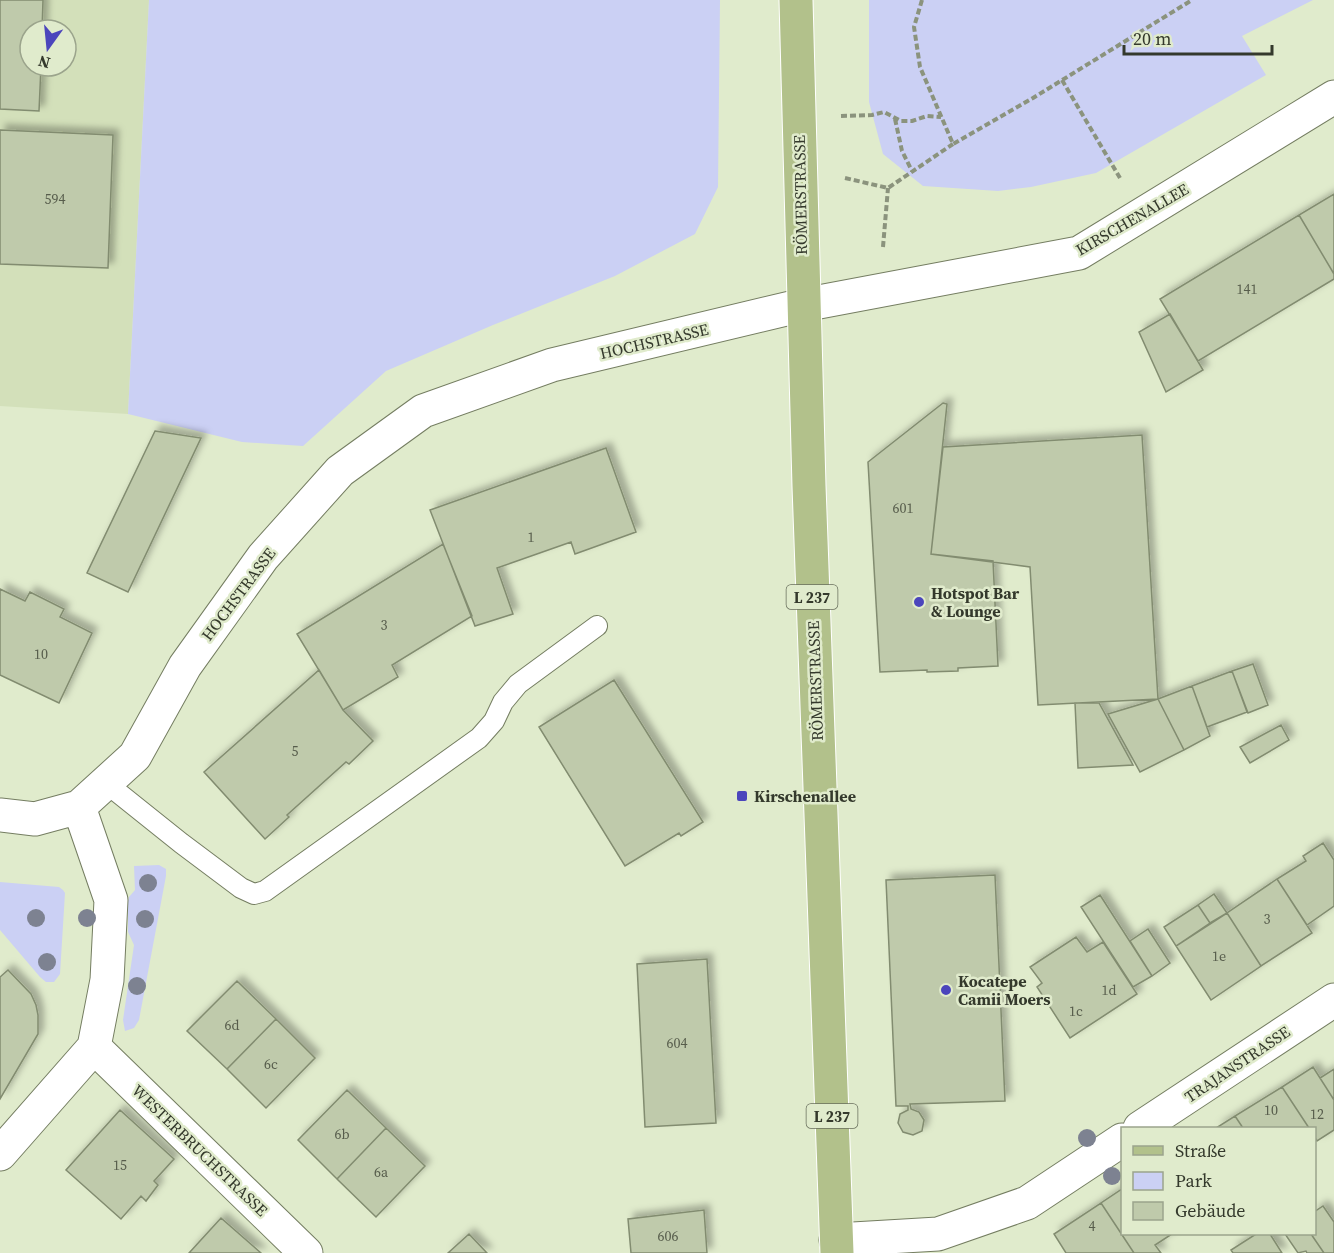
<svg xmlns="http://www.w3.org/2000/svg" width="1334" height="1253" font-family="'Source Serif 4',serif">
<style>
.built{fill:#d3e0ba;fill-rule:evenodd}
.green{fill:#cbd0f4}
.building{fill:#bfcaab;stroke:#828c70;stroke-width:1.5;filter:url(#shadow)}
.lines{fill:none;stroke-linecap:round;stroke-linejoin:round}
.lane-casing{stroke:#747d61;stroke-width:22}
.street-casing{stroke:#747d61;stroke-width:35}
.primary-casing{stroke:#fff;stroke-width:35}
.path{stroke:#8b937d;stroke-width:4;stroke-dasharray:6 3;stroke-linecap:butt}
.lane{stroke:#fff;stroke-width:20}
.street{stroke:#fff;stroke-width:33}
.primary{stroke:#b2c18b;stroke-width:33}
.tree{fill:#7d8291}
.poi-dot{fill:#4b45bc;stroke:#e0ebcc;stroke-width:2}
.labels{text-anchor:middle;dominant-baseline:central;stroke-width:5;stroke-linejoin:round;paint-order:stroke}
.number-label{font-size:14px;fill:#575d4c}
.shield{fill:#e0ebcc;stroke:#686e5c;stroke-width:1.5}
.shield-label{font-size:15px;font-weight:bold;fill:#34392c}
.street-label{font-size:16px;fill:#34392c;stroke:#e0ebcc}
.poi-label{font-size:16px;font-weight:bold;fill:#34392c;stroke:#e0ebcc;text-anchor:start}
</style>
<defs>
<filter id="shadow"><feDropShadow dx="5.5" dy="-5.5" stdDeviation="3" flood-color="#0004"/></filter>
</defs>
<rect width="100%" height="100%" fill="#e0ebcc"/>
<!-- built -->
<path class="built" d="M 0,0 L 149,0 L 128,414 L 0,406 ZM 30,30 L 66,30 L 66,66 L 30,66 Z"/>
<!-- green -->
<path class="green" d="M 149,0 L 720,0 L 718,187 L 695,234 L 615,276 L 493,325 L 386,371 L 303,446 L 242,442 L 128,414 Z
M 869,0 L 1313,0 L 1242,36 L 1266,75 L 1096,173 L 1031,187 L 998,191 L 923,186 L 883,154 L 869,102 Z
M 159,865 L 166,869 L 166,876 L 139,1020 L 134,1028 L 125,1031 L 123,1020 L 134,945 L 128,932 L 128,901 L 129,897 L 135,890 L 134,866 Z
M 0,882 L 59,887 L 63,890 L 65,893 L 60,974 L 54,982 L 46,982 L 40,977 L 0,930 Z"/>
<!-- building -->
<path class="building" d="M 0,0 L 43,0 L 42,30 L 30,30 L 30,66 L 41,66 L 39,111 L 0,109 Z
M 0,130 L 113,135 L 108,268 L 0,264 Z
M 1334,194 L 1334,274 L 1299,215 Z
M 1299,215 L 1334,274 L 1334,279 L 1198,361 L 1160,299 Z
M 1170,314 L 1203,370 L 1166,392 L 1139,332 Z
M 943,403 L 947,404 L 931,554 L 993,561 L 998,666 L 958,668 L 958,671 L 927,672 L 927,670 L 880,672 L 868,462 Z
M 155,431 L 201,438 L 128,592 L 87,573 Z
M 1142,435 L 1158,699 L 1038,705 L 1030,567 L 931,554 L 943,447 Z
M 606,448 L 636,532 L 575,554 L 571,542 L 497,568 L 513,614 L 475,626 L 430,510 Z
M 443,544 L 472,616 L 392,665 L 398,677 L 343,710 L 297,634 Z
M 0,589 L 25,601 L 30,592 L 64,609 L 60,617 L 92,633 L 59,703 L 0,675 Z
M 1253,664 L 1268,705 L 1248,713 L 1232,671 Z
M 319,670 L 343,710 L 373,741 L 349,764 L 346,762 L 287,815 L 289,817 L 265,839 L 204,772 Z
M 1232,671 L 1247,712 L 1207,727 L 1192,686 Z
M 614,680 L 703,822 L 681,836 L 679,833 L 625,866 L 539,727 Z
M 1192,686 L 1210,736 L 1184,750 L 1158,699 Z
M 1158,699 L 1184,750 L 1140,772 L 1108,714 Z
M 1075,703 L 1099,703 L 1133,765 L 1078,768 Z
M 1281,725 L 1289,740 L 1250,763 L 1240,747 Z
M 1323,843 L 1334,860 L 1334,906 L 1307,925 L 1277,879 L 1306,861 L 1303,856 Z
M 995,875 L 1005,1101 L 910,1104 L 911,1109 L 919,1112 L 924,1120 L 922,1131 L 913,1135 L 903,1132 L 898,1123 L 900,1114 L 908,1110 L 908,1106 L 896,1106 L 886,880 Z
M 1277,879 L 1312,933 L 1261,966 L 1227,913 Z
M 1214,894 L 1227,913 L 1210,923 L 1198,905 Z
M 1100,895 L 1152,976 L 1133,987 L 1081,907 Z
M 1198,905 L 1210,923 L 1176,946 L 1164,927 Z
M 1227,913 L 1261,966 L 1211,1000 L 1176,946 Z
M 1148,929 L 1170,963 L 1152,976 L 1130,941 Z
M 1076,937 L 1087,952 L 1103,942 L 1137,994 L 1070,1038 L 1037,987 L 1042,983 L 1030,967 Z
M 707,959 L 716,1123 L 645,1127 L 637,964 Z
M 8,970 L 31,994 L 36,1005 L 38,1015 L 38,1034 L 0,1099 L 0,977 Z
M 237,981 L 276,1019 L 227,1069 L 187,1031 Z
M 276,1019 L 315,1058 L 266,1108 L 227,1069 Z
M 1313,1067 L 1334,1100 L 1334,1130 L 1317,1141 L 1314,1136 L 1314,1128 L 1309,1128 L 1282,1087 Z
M 1334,1069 L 1334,1100 L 1320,1078 Z
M 1282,1087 L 1309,1128 L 1243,1128 L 1235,1116 Z
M 347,1090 L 386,1128 L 337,1179 L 298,1140 Z
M 120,1110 L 174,1159 L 154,1181 L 158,1185 L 146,1201 L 141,1196 L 121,1219 L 66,1170 Z
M 1235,1116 L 1243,1128 L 1216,1128 Z
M 386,1128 L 425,1166 L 376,1217 L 337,1179 Z
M 1122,1189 L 1122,1234 L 1172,1234 L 1155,1245 L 1161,1253 L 1134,1253 L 1101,1203 Z
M 1101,1203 L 1134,1253 L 1066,1253 L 1054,1234 Z
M 1323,1206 L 1334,1222 L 1334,1253 L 1324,1253 L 1311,1234 L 1314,1234 L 1314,1212 Z
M 704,1210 L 707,1253 L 631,1253 L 628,1219 Z
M 221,1218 L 261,1253 L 189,1253 Z
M 469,1234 L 487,1253 L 448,1253 Z
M 1256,1234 L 1270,1234 L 1282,1253 L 1233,1253 L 1231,1250 Z
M 1285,1234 L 1311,1234 L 1324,1253 L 1307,1253 L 1306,1251 L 1298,1253 Z"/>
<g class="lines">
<defs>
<path id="lane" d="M 106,783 L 181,843 L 241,888 L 254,894 L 265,891 L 479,738 L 494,721 L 503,702 L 518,684 L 597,626"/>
<path id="street" d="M 0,815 L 35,819 L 79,807 L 135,756 L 185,666 L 263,557 L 340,471 L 423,411 L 552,365 L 803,305 L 1079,253 L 1334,97
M 94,1047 L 306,1253
M 1140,1128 L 1334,1000
M 0,1154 L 94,1047 L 107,980 L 111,900 L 79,807
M 836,1240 L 938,1234 L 1027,1203 L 1122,1140"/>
<path id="primary" d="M 796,0 L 809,486 L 837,1253"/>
</defs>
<!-- lane casing -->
<use href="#lane" class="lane-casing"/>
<!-- street casing -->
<use href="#street" class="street-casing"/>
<!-- primary casing -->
<use href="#primary" class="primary-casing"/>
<!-- path -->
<path class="path" d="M 922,0 L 914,27 L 920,67 L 953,144 L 1033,98 L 1192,0
M 1062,80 L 1120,178
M 841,116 L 872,115 L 884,112 L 901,121 L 912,121 L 927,116 L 941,117
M 895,119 L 902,151 L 912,171
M 845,178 L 888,188 L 953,144
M 883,247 L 888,188"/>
<!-- lane -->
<use href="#lane" class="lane"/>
<!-- street -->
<use href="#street" class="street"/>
<!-- primary -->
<use href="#primary" class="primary"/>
</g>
<!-- trees -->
<g class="tree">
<circle cx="148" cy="883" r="9"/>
<circle cx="36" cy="918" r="9"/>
<circle cx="87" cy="918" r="9"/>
<circle cx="145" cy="919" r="9"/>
<circle cx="47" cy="962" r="9"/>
<circle cx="137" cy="986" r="9"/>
<circle cx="1087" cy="1138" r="9"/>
<circle cx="1112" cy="1176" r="9"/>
</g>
<!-- markers -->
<g class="poi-dot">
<circle cx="919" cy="602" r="6"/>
<rect x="736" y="790" width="12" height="12" rx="3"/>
<circle cx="946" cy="990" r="6"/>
</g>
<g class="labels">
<!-- number labels -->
<g class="number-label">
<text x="55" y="199">594</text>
<text x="1247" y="289">141</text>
<text x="903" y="508">601</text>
<text x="531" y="537">1</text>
<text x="384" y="625">3</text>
<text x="41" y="654">10</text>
<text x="295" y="751">5</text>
<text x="1267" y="919">3</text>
<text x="1219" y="956">1e</text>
<text x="1109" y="990">1d</text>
<text x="1076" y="1011">1c</text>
<text x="232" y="1025">6d</text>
<text x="677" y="1043">604</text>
<text x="271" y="1064">6c</text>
<text x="1271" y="1110">10</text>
<text x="1317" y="1114">12</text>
<text x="342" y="1134">6b</text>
<text x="120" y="1165">15</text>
<text x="381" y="1172">6a</text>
<text x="1092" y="1226">4</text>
<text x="668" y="1236">606</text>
</g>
<!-- shield labels -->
<g class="shield">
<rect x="786.5" y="585" width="51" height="24" rx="4.5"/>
<rect x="806.5" y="1104" width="51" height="24" rx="4.5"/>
</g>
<g class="shield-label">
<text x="812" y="597">L 237</text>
<text x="832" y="1116">L 237</text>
</g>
<!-- street labels -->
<g class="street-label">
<text transform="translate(800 195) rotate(-91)">RÖMERSTRASSE</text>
<text transform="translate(1132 219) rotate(-30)">KIRSCHENALLEE</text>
<text transform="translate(654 341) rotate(-13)">HOCHSTRASSE</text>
<text transform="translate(238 594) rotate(-53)">HOCHSTRASSE</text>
<text transform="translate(815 681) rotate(-92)">RÖMERSTRASSE</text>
<text transform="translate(1237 1064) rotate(-34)">TRAJANSTRASSE</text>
<text transform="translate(200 1150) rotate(44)">WESTERBRUCHSTRASSE</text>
</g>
<!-- poi labels -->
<g class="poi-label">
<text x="931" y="593">Hotspot Bar<tspan x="931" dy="18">&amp; Lounge</tspan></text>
<text x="754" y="796">Kirschenallee</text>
<text x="958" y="981">Kocatepe<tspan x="958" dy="18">Camii Moers</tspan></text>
</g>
</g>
<!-- legend -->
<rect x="1121" y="1127" width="195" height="108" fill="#e0ebcc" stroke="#9ba48c" stroke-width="1.5"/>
<rect x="1133" y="1146" width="30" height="9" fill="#b2c18b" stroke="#9ba48c" stroke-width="1.5"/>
<text x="1175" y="1157" font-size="18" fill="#34392c">Straße</text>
<rect x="1133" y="1172" width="30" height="18" fill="#cbd0f4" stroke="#9ba48c" stroke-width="1.5"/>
<text x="1175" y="1187" font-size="18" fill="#34392c">Park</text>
<rect x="1133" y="1202" width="30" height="18" fill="#bfcaab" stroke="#9ba48c" stroke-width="1.5"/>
<text x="1175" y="1217" font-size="18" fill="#34392c">Gebäude</text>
<!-- north arrow -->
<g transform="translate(48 48) rotate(195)"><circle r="28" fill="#e0ebcc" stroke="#9ba48c" stroke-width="1.5"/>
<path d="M0-4.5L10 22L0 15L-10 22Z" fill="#4b45bc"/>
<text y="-9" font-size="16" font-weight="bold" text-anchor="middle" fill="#34392c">N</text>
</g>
<!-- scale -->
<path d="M1124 45v9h148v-9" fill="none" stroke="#34392c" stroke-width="3"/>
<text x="1133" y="45" font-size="18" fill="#34392c" stroke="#e0ebcc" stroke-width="4.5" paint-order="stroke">20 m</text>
</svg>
